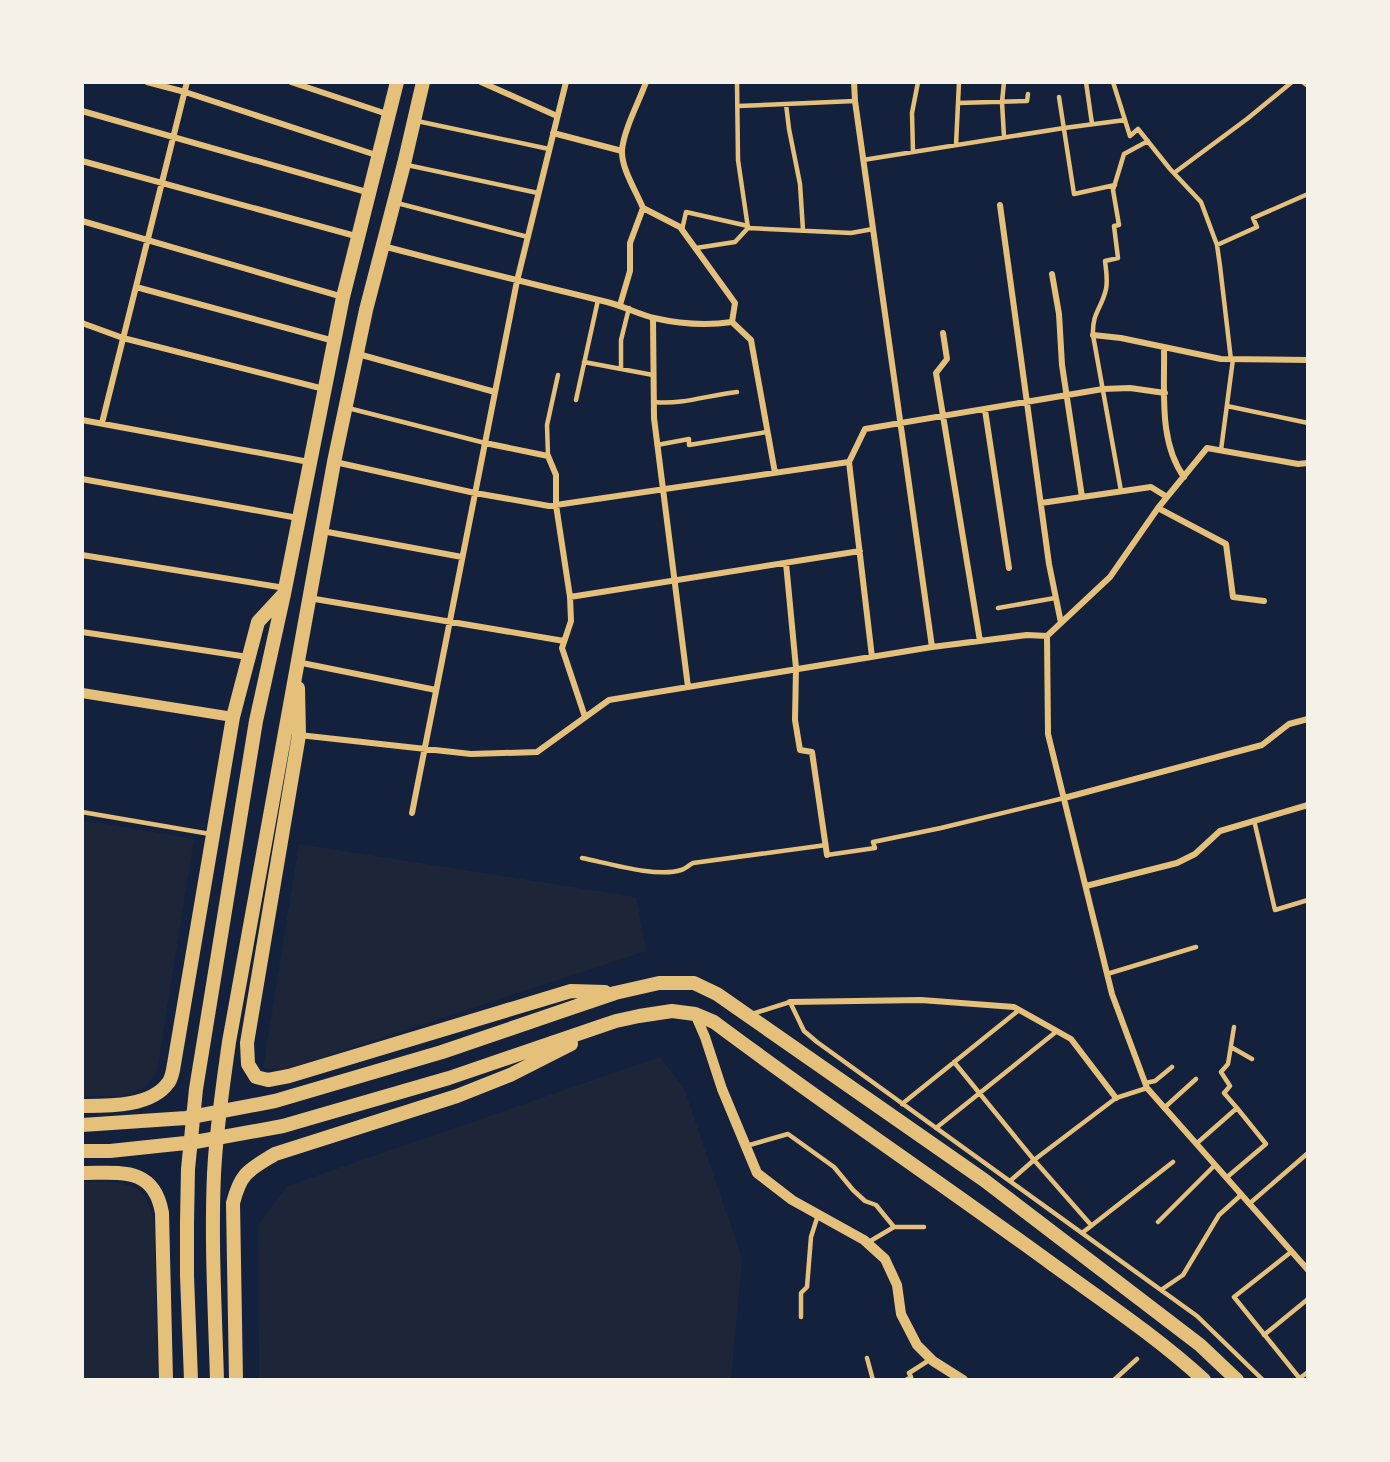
<svg xmlns="http://www.w3.org/2000/svg" width="1390" height="1462" font-family="Mulish,sans-serif">
<style>
.green{fill:#1d2539}
.lines{fill:none;stroke-linecap:round;stroke-linejoin:round}
.service{stroke:#e5c07b;stroke-width:4.5}
.minor{stroke:#e5c07b;stroke-width:6}
.tertiary{stroke:#e5c07b;stroke-width:10}
.primary{stroke:#e5c07b;stroke-width:14}
</style>
<rect width="100%" height="100%" fill="#14213d"/>
<!-- green -->
<path class="green" d="M 83,820 L 194,839 L 157,1071 L 146,1087 L 125,1096 L 83,1096 Z
M 299,844 L 636,897 L 646,951 L 283,1070 L 263,1068 Z
M 660,1057 L 684,1088 L 742,1259 L 731,1379 L 259,1379 L 258,1226 L 287,1186 Z
M 83,1182 C 119,1182 146,1178 154,1221 L 158,1379 L 83,1379 Z"/>
<g class="lines">
<!-- service -->
<path class="service" d="M 1004,82 L 1002,102 L 1004,137
M 1086,82 L 1092,124
M 1113,82 L 1130,136 L 1138,129 L 1170,169 L 1201,202 L 1217,245 L 1220,266 L 1231,360
M 1059,97 L 1074,194 L 1115,185
M 958,103 L 1027,101 L 1028,94
M 786,104 L 789,129 L 800,184 L 803,230
M 738,106 L 855,101
M 417,121 L 549,149
M 956,145 L 959,82
M 913,152 L 912,113 L 918,82
M 863,160 L 1064,128 L 1125,120
M 407,165 L 538,193
M 1174,173 L 1247,119 L 1292,82
M 397,203 L 528,237
M 748,228 L 851,233 L 873,229
M 682,230 L 686,212 L 748,226
M 1217,245 L 1257,227 L 1253,218 L 1308,194
M 696,248 L 735,242 L 748,228 L 738,160 L 737,82
M 584,362 L 653,375
M 621,369 L 621,340 L 629,308
M 576,400 L 598,300
M 654,402 C 682,405 709,395 737,392
M 1227,406 L 1308,423
M 348,408 L 485,443
M 657,445 L 689,439 L 689,445 L 767,432
M 1221,450 L 1233,359
M 548,456 L 547,425 L 558,375
M 1121,491 L 1093,335 C 1092,312 1102,308 1106,289 C 1108,280 1106,270 1105,261 L 1118,258 L 1114,226 L 1119,225 L 1113,190 L 1124,154 L 1148,141
M 998,608 L 1055,598
M 82,812 L 210,834
M 1254,820 L 1275,910 L 1308,900
M 827,855 L 875,848 L 873,842 L 941,828 L 1064,798
M 582,858 C 607,863 657,878 681,870 C 685,869 689,865 693,863 L 826,845
M 1107,974 L 1196,947
M 752,1014 L 790,1002 L 804,1031 L 817,1042 L 1197,1316 L 1263,1380
M 1234,1027 L 1228,1064 L 1221,1072 L 1230,1086 L 1224,1093 L 1237,1108
M 1231,1047 L 1252,1059
M 954,1062 L 1034,1160 L 1091,1225
M 1145,1083 L 1155,1081 L 1172,1067
M 902,1104 L 1019,1010
M 1164,1108 L 1196,1079
M 936,1128 L 1057,1031
M 1196,1144 L 1237,1108 L 1266,1144 L 1226,1178
M 746,1146 L 788,1134 L 834,1167 L 853,1190 L 865,1201 L 876,1205 L 894,1227
M 1010,1181 L 1034,1160 L 1116,1098 L 1147,1088
M 1249,1204 L 1308,1153
M 1158,1222 L 1215,1165
M 1082,1233 L 1173,1162
M 867,1243 L 894,1227 L 924,1227
M 1291,1252 L 1234,1297 L 1301,1380
M 1161,1290 L 1183,1275 L 1219,1215 L 1241,1195
M 801,1317 L 801,1293 L 807,1287 L 811,1237 L 818,1215
M 1264,1335 L 1308,1299
M 867,1358 L 873,1380
M 1300,1378 L 1308,1372
M 906,1380 L 911,1377 L 909,1373 L 931,1359
M 1114,1380 L 1137,1359"/>
<!-- minor -->
<path class="minor" d="M 147,82 L 185,92 L 379,156
M 291,82 L 390,115
M 481,82 L 557,116
M 646,82 C 639,102 624,129 622,150 C 621,168 636,191 643,208 L 680,227 L 735,303 L 732,322
M 854,82 L 855,101 L 932,647
M 1304,82 L 1308,85
M 82,111 L 370,193
M 553,133 L 622,151
M 82,161 L 359,237
M 1000,205 L 1049,564 L 1061,623
M 82,221 L 343,297
M 383,246 C 458,266 532,284 607,302 C 623,306 638,314 654,318 C 680,324 706,326 732,322
M 1052,274 L 1059,314 L 1062,365 L 1082,497
M 136,287 L 334,341
M 620,305 L 630,271 L 630,243 L 643,208
M 653,318 L 654,418 L 688,687
M 732,322 L 751,340 L 775,473
M 82,323 L 123,338 L 324,389
M 943,333 L 947,359 L 936,373 L 980,641
M 1093,335 L 1121,338 L 1221,359 L 1308,360
M 1164,347 C 1165,389 1158,441 1184,477
M 358,354 L 495,392
M 985,410 L 1009,568
M 82,420 L 309,462
M 102,423 L 187,82
M 485,443 L 548,456 L 556,475 L 556,505 L 570,597 L 571,621 L 562,648 L 585,717
M 335,462 L 475,493 L 549,506 L 849,462
M 849,462 L 865,429 L 1103,389 L 1130,388 L 1165,393
M 849,462 L 872,657
M 1308,463 L 1298,464 L 1207,448 L 1158,508 L 1110,577 L 1047,636 L 1048,734 L 1112,994 L 1147,1088 L 1308,1270
M 82,479 L 298,518
M 1041,503 L 1151,487 L 1167,497
M 1158,508 L 1226,544 L 1233,597 L 1264,601
M 322,531 L 462,557
M 82,555 L 285,588
M 786,563 L 796,668 L 795,720 L 800,750 L 812,752 L 827,855
M 570,597 L 860,551
M 309,598 L 564,641
M 82,632 L 248,657
M 297,662 L 436,690
M 299,735 L 471,754 L 537,752 L 609,700 L 932,647 L 1027,635 L 1047,636
M 1064,798 L 1262,745 L 1289,724 L 1308,719
M 412,813 L 517,281 L 566,82
M 1086,886 L 1177,863 L 1195,854 L 1220,831 L 1308,805
M 790,1002 L 921,1000 L 1014,1007 L 1071,1039 L 1116,1098"/>
<!-- tertiary -->
<path class="tertiary" d="M 82,693 L 233,717
M 695,1014 L 705,1037 L 722,1089 L 757,1173 L 792,1200 L 864,1240 L 885,1259 L 897,1285 L 901,1314 L 917,1345 L 933,1361 L 963,1380"/>
<!-- primary -->
<path class="primary" d="M 298,688 L 299,735 L 247,1043 L 248,1064 L 256,1077 L 268,1080 L 289,1076 L 571,991 L 605,992
M 82,1106 C 108,1106 151,1107 168,1083 C 171,1080 172,1074 173,1070 L 233,717 L 258,622 L 282,596
M 82,1125 L 186,1118 L 275,1101 L 442,1052 L 615,993 L 659,983 L 694,983 L 717,994 L 984,1180 L 1200,1345 L 1237,1380
M 82,1151 L 110,1151 L 195,1142 L 283,1126 L 449,1078 L 616,1021 L 639,1016 L 672,1011 L 695,1014 L 714,1022 C 825,1105 940,1182 1052,1264 C 1103,1301 1157,1337 1204,1380
M 82,1173 C 120,1173 154,1166 162,1213 L 166,1380
M 191,1380 L 187,1276 L 187,1222 L 188,1169 L 196,1089 L 256,721 L 284,594 L 343,297 L 397,82
M 217,1380 C 215,1311 211,1242 214,1174 C 216,1130 223,1085 229,1042 L 334,462 L 366,310 L 404,164 L 423,82
M 236,1380 L 233,1203 C 241,1172 249,1170 275,1154 L 457,1096 L 510,1075 L 571,1044"/>
</g>
<!-- border -->
<rect width="1390" height="1462" fill="none" stroke="#f6f1e7" stroke-width="168"/>
</svg>
